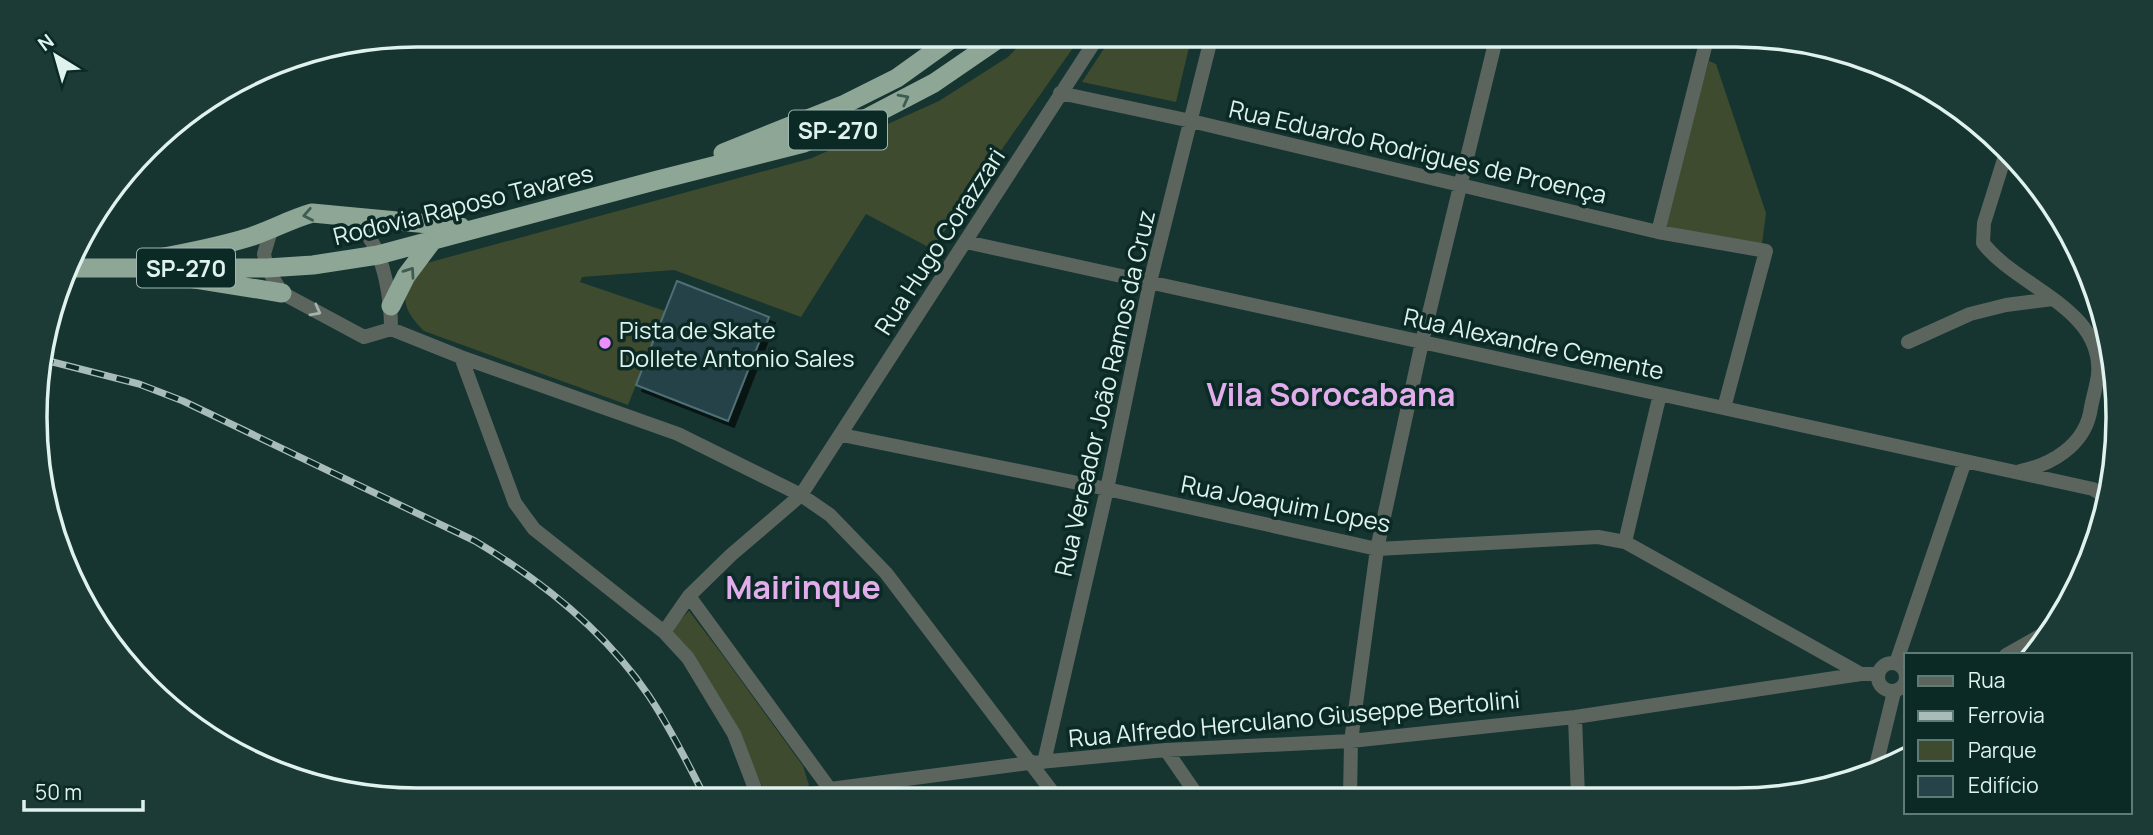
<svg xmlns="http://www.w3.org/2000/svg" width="2153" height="835" font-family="Manrope,sans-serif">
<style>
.green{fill:#3f4b2f}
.building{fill:#254349;stroke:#4f6f75;stroke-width:2;filter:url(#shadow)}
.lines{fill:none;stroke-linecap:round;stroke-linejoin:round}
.minor{stroke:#5b655e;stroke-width:14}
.trunk{stroke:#8ea696;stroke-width:19}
.rail-casing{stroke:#a8bdb9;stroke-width:7}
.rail{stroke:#0b2a26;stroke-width:4.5;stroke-dasharray:13;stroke-linecap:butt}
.oneway{stroke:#3f5c53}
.oneway2{stroke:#a4b3ad}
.poi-dot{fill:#eb8dfc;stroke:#0b2a26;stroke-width:2.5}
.labels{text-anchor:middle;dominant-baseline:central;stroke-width:7;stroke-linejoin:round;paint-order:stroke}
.shield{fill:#0b2a26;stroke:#a0b6b2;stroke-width:2}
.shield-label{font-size:23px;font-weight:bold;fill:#e0f2ee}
.street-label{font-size:24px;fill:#e0f2ee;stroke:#0b2a26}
.poi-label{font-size:24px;fill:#e0f2ee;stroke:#0b2a26;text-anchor:start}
.district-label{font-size:32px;font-weight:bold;fill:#e1adea;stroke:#0b2a26}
.rim{fill:none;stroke:#e0f2ee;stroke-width:3.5}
</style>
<defs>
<filter id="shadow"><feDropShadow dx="6" dy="6" stdDeviation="0" flood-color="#0009"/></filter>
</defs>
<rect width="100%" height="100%" fill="#163430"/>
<!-- green -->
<path class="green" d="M 1029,35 L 1082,35 L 932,249 L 866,214 L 801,317 L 674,270 L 582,277 L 580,282 L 665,311 L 628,405 L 424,331 C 394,300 404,292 427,263 L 812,158 L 939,101 L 1008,57 Z
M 1113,35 L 1192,35 L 1176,102 L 1082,82 Z
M 1709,61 L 1716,64 L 1766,213 L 1762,244 L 1662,226 Z
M 689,611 L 724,657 L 803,766 L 809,785 C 796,794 788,799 771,799 L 763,788 L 731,716 L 671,630 Z"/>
<!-- building -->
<path class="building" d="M 677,281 L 769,317 L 728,421 L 636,385 Z"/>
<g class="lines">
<!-- minor -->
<path class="minor" d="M 1060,93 L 1191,121 L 1658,232 L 1766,251 L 1724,408
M 2005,156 L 1984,223 L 1983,243 C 2016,287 2104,308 2098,375 C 2096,388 2092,400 2090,413 C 2083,446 2051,465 2020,471
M 351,216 C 357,223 364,229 369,237 C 385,261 391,300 391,329
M 272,227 L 264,254 L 267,268 L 282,293 L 364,337 L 391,329 L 461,357 L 678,434 L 801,495 L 830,515 L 886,573 L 1057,798
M 1658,232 L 1708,35
M 966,242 L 2093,489 L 2106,497
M 1908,342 L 1970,314 L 2006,305 L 2053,299
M 461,357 L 515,503 L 534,529 L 664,632 L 688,658 L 734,734 L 759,799
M 842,435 L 1107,489 L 1377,549 L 1598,537 L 1625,542 L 1861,674
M 1625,542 L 1660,394
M 689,596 L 837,799
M 664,632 L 689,596 L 731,555 L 801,495 L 1099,35
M 2006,655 L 2045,633 L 2052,626
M1878 677a14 14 0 1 1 28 0a14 14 0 1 1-28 0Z
M 1896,663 L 1965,461
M 1575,717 L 1578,797
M 1166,750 L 1199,798
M 1044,762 L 1107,489 L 1150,282 L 1212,35
M 1875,770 L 1894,692
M 1350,798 L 1351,741 L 1377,549 L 1422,342 L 1497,35
M 799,799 L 830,789 L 1029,763 L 1166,750 L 1351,741 L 1575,717 L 1861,674 L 1877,674"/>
<!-- trunk -->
<path class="trunk" d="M 723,153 L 845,104 L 897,78 L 957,35
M 153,259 C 186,253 218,247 250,237 C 271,230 291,219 312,213 L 461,227
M 72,268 L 267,268 L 313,265 L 378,255 L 654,181 L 804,143 L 869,117 L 934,83 L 1004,35
M 189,278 L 282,293
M 391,306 L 406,276 L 433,240"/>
<defs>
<path id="rail" d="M 41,359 L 139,384 L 183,401 L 475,541 C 542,581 605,631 649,696 C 671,729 688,764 706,799"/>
</defs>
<!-- rail casing -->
<use href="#rail" class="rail-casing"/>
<!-- rail -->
<use href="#rail" class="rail"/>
</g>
<!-- one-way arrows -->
<defs><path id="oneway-chevron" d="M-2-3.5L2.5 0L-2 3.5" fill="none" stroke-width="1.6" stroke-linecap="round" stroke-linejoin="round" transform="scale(1.75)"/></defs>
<g class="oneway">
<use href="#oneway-chevron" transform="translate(904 99) rotate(-28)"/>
<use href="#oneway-chevron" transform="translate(308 215) rotate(169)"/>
<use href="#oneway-chevron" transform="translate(410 272) rotate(-55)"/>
</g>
<use class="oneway2" href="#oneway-chevron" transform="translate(316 311) rotate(28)"/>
<!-- markers -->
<circle class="poi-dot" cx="605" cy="343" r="7"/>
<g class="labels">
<!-- shield labels -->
<g class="shield">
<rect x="789" y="110.5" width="98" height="39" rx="5"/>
<rect x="137" y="248.5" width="98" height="39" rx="5"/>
</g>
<g class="shield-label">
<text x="838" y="130">SP-270</text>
<text x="186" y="268">SP-270</text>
</g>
<!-- street labels -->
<g class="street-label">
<text transform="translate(1418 151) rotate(13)">Rua Eduardo Rodrigues de Proença</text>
<text transform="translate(463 204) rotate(-14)">Rodovia Raposo Tavares</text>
<text transform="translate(939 241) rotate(-57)">Rua Hugo Corazzari</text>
<text transform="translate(1534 343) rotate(12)">Rua Alexandre Cemente</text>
<text transform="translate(1104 393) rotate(-77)">Rua Vereador João Ramos da Cruz</text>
<text transform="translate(1286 503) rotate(11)">Rua Joaquim Lopes</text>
<text transform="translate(1294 718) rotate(-5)">Rua Alfredo Herculano Giuseppe Bertolini</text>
</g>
<!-- poi labels -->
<g class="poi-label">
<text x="619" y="329">Pista de Skate<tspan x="619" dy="28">Dollete Antonio Sales</tspan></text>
</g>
<!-- district labels -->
<g class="district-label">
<text x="1331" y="394">Vila Sorocabana</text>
<text x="803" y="587">Mairinque</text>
</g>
</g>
<!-- crop -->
<path d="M0 0H2153V835H0ZM417 47H1736A370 370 0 0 1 2106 417V418A370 370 0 0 1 1736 788H417A370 370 0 0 1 47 418V417A370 370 0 0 1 417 47Z" fill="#1c3a36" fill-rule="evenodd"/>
<path class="rim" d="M417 47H1736A370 370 0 0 1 2106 417V418A370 370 0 0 1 1736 788H417A370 370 0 0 1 47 418V417A370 370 0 0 1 417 47Z"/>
<!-- legend -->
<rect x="1904" y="653" width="228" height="161" fill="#0b2a26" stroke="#607a76" stroke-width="2"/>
<rect x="1918" y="676" width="35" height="10" fill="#5b655e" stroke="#607a76" stroke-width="2"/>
<text x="1968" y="688" font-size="21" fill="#e0f2ee">Rua</text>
<rect x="1918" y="711" width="35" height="10" fill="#a8bdb9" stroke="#607a76" stroke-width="2"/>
<text x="1968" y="723" font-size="21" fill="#e0f2ee">Ferrovia</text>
<rect x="1918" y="740" width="35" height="21" fill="#3f4b2f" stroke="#607a76" stroke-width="2"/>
<text x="1968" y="758" font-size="21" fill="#e0f2ee">Parque</text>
<rect x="1918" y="776" width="35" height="21" fill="#254349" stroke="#607a76" stroke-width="2"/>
<text x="1968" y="793" font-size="21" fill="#e0f2ee">Edifício</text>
<!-- north arrow -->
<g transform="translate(56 56) rotate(323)" stroke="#0b2a26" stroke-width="5" paint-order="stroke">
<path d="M0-5L12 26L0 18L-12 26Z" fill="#e0f2ee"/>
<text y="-10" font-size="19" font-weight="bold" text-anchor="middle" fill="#e0f2ee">N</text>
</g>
<!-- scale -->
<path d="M24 800v10h119v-10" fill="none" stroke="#e0f2ee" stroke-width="3.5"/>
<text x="35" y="800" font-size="21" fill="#e0f2ee" stroke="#0b2a26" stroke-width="5" paint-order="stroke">50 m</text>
</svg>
